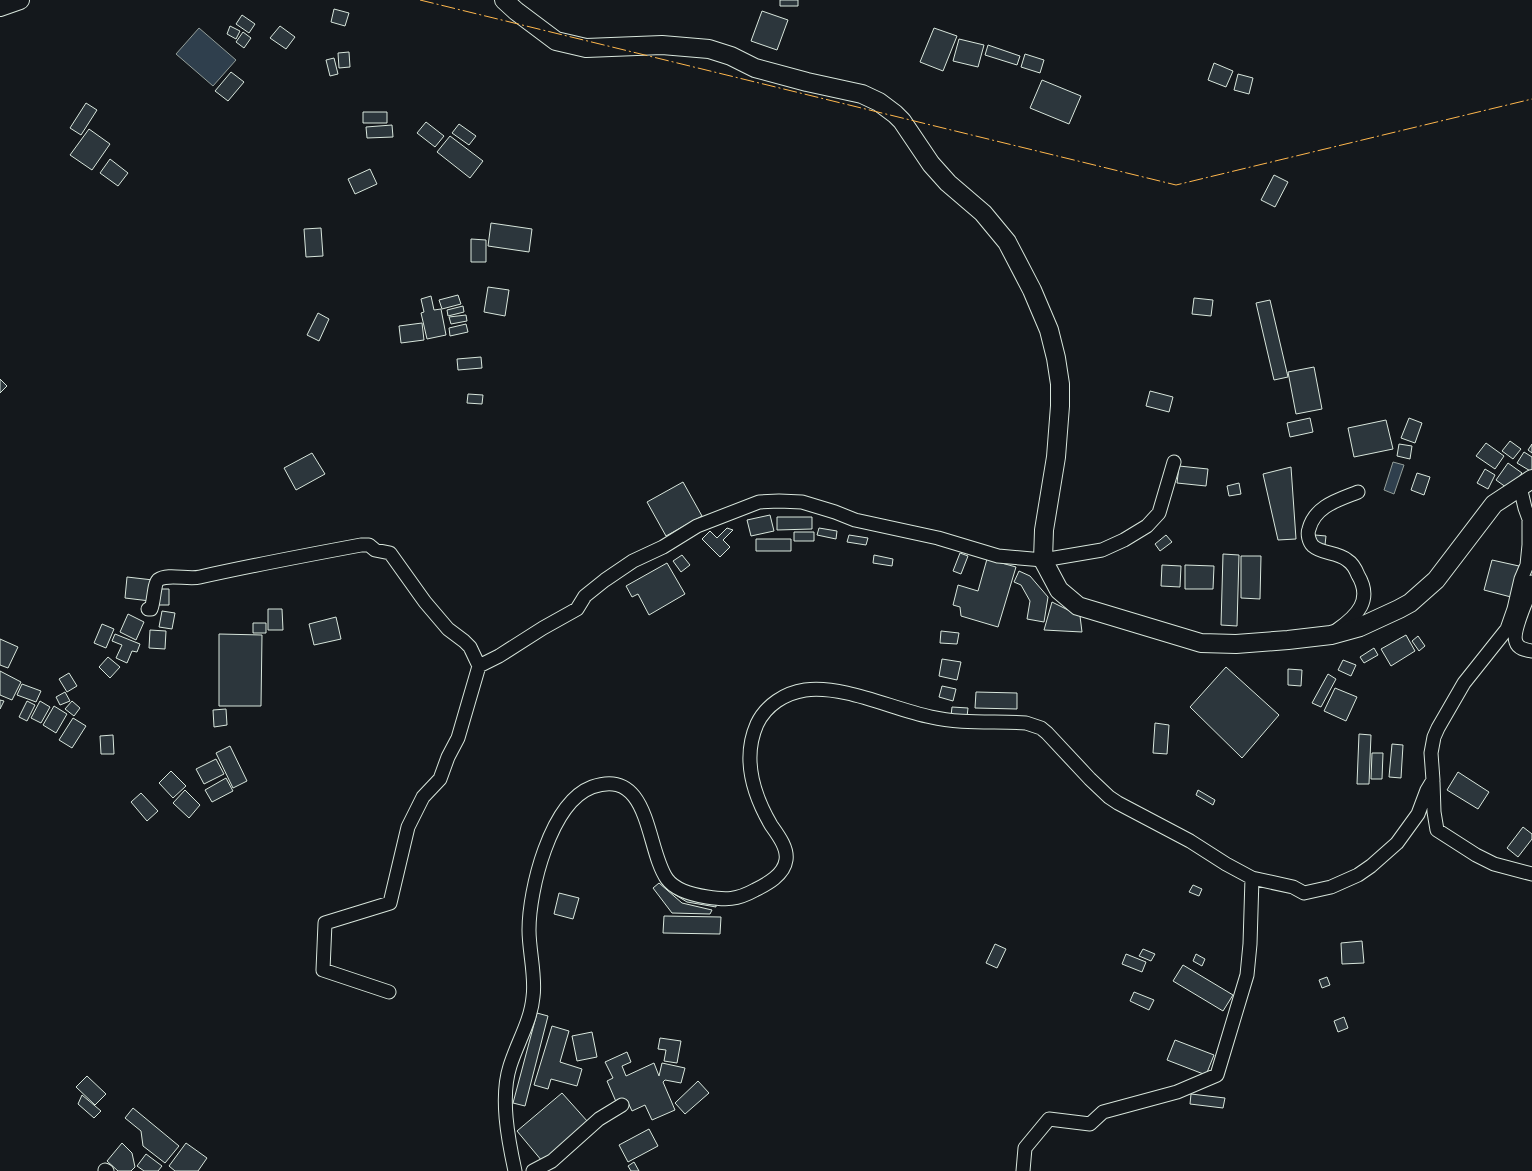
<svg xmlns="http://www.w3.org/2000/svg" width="1532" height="1171" font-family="Poppins,sans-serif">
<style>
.water{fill:#2f3f4d;stroke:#939e99}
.building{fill:#2c363c;stroke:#d8e6dc}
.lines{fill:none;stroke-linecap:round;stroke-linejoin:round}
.street-casing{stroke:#d8e6dc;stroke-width:15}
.secondary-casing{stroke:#d8e6dc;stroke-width:20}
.street{stroke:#14181c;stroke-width:13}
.secondary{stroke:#14181c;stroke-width:18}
.power{stroke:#ffb74d;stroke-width:1;stroke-dasharray:14 3 2 3;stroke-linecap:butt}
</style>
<rect width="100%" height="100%" fill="#14181c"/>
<!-- water -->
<path class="water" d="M 199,28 L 236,60 L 213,86 L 176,54 Z
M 1393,462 L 1404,465 L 1394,494 L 1384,490 Z"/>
<!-- building -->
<path class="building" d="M 780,0 L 798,0 L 798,6 L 780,6 Z
M 334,9 L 349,13 L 345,26 L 331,22 Z
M 762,11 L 788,20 L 777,50 L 751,41 Z
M 242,15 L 255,24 L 249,33 L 236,24 Z
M 230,26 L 240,31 L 236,39 L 227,34 Z
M 280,26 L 295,37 L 286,49 L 270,38 Z
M 934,28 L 957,36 L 943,71 L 920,62 Z
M 243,32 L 251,38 L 244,48 L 236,42 Z
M 959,39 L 984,45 L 978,67 L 953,61 Z
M 988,45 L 1020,56 L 1017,65 L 985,55 Z
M 349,52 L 350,67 L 339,68 L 338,53 Z
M 1025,54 L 1044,60 L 1040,73 L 1021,67 Z
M 334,58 L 338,74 L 330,76 L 326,60 Z
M 1214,63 L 1233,71 L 1226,87 L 1208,80 Z
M 231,72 L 244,82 L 228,101 L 215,91 Z
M 1238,74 L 1253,78 L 1249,94 L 1234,90 Z
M 1042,80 L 1081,96 L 1069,124 L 1030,108 Z
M 86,103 L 97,110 L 81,135 L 70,128 Z
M 363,112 L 387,112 L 387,123 L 363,123 Z
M 426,122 L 444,136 L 435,147 L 417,133 Z
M 459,124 L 476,136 L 469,145 L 452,133 Z
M 392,125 L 393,137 L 367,138 L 366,127 Z
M 89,129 L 110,144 L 92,170 L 70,155 Z
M 450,136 L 483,161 L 470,178 L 437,152 Z
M 110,159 L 128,173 L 118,186 L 100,173 Z
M 370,169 L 377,184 L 355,194 L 348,179 Z
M 1274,175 L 1288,182 L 1275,207 L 1261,200 Z
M 491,223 L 532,229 L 529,252 L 488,246 Z
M 321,228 L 323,256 L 306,257 L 304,229 Z
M 471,239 L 486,240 L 486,262 L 471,262 Z
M 488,287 L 509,290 L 505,316 L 484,312 Z
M 458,295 L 461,304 L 442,309 L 439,300 Z
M 431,296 L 434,310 L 441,309 L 446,335 L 427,339 L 421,313 L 424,312 L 421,299 Z
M 1194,298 L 1213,300 L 1211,316 L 1192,314 Z
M 1270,300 L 1288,377 L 1274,380 L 1256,303 Z
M 463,306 L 464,312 L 448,316 L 447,310 Z
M 318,313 L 329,319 L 319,341 L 307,335 Z
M 466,315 L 467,321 L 451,324 L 449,317 Z
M 422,323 L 424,340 L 401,343 L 399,326 Z
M 466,324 L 468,332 L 450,336 L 449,328 Z
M 481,357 L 482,368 L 458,370 L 457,359 Z
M 1314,367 L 1322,409 L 1296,414 L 1288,372 Z
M 0,379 L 7,386 L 0,393 Z
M 1150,391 L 1173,397 L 1169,412 L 1146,406 Z
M 468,394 L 483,395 L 482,404 L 467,403 Z
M 1310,418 L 1313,432 L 1290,437 L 1287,423 Z
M 1409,418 L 1422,423 L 1415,443 L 1401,438 Z
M 1386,420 L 1393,449 L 1354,457 L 1348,428 Z
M 1510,441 L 1521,449 L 1513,459 L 1502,451 Z
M 1486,443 L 1504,456 L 1495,469 L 1476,456 Z
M 1399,444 L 1412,446 L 1410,459 L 1397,456 Z
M 1532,444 L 1532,453 L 1528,450 Z
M 1524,452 L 1532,457 L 1532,472 L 1517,463 Z
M 312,453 L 325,474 L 296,490 L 284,468 Z
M 1508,463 L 1522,473 L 1510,490 L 1496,480 Z
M 1179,466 L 1208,469 L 1206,486 L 1177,483 Z
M 1291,467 L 1296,539 L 1278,540 L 1263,474 Z
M 1485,469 L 1495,475 L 1488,489 L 1477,483 Z
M 1417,473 L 1430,477 L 1424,495 L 1411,490 Z
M 683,482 L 702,516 L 666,536 L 647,502 Z
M 1239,483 L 1241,494 L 1229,496 L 1227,486 Z
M 770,515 L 774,531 L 751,536 L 747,520 Z
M 777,517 L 812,517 L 812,529 L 777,530 Z
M 727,528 L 733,530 L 723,540 L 730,547 L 720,557 L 702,539 L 710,531 L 717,538 Z
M 819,528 L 837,531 L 836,539 L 817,535 Z
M 794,532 L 814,532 L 814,541 L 794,541 Z
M 849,535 L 868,538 L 866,545 L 847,542 Z
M 1166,535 L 1172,542 L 1160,551 L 1155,544 Z
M 1315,535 L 1326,536 L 1325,545 L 1314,544 Z
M 756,539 L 791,539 L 791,551 L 756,551 Z
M 960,553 L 968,556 L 961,574 L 953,571 Z
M 1223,554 L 1239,555 L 1237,626 L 1221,625 Z
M 682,555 L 690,565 L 681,572 L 673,561 Z
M 874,555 L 893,559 L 892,566 L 873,563 Z
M 1241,556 L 1261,556 L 1260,599 L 1241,598 Z
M 987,559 L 1016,567 L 998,627 L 961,616 L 960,607 L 953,605 L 958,585 L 978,591 Z
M 1492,560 L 1519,566 L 1511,597 L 1484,590 Z
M 667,563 L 685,594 L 649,615 L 638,594 L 632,597 L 626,586 Z
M 1162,565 L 1181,566 L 1180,587 L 1161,586 Z
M 1185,565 L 1214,566 L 1213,589 L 1185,589 Z
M 1019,571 L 1030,576 L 1048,597 L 1044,622 L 1027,619 L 1030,601 L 1021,585 L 1014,582 Z
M 127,577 L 153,580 L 150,601 L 125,598 Z
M 157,589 L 169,589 L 169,605 L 157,605 Z
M 1052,602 L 1080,616 L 1082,632 L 1044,630 Z
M 268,609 L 282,609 L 283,630 L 268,630 Z
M 162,611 L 175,613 L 172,629 L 159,627 Z
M 128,614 L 144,622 L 136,640 L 120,632 Z
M 336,617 L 341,639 L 314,645 L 309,624 Z
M 253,623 L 266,623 L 266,633 L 253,633 Z
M 102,624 L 114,629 L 106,648 L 94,643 Z
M 150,630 L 166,631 L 165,649 L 149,648 Z
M 941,631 L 959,633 L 957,644 L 940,643 Z
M 115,634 L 140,644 L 137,652 L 132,651 L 127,663 L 116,658 L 122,645 L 112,641 Z
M 219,634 L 262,635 L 261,706 L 219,706 Z
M 1406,635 L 1415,651 L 1391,666 L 1381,649 Z
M 1418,636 L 1425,646 L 1419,651 L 1412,641 Z
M 0,639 L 18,647 L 8,668 L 0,665 Z
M 1374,648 L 1378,655 L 1364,663 L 1360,657 Z
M 108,657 L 120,667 L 110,678 L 99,667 Z
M 942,659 L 961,662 L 957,680 L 939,676 Z
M 1343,660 L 1356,665 L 1351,676 L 1338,670 Z
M 1226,667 L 1279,715 L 1242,758 L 1190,707 Z
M 1288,669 L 1302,670 L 1301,686 L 1288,685 Z
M 0,671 L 21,682 L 12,700 L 0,695 Z
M 69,673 L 77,686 L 67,692 L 59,679 Z
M 1328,674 L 1336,679 L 1321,707 L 1312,703 Z
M 22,684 L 41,691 L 36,702 L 17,695 Z
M 942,686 L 956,689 L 953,701 L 939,697 Z
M 1335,688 L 1357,697 L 1346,721 L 1324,711 Z
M 65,692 L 70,701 L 60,705 L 56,697 Z
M 976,692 L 1017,693 L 1017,709 L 975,708 Z
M 0,700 L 4,701 L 0,709 Z
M 27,701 L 35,705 L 27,721 L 19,717 Z
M 40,701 L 50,707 L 41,723 L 31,718 Z
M 72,701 L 80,708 L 74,716 L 65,709 Z
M 54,706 L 67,714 L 56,733 L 43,725 Z
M 952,707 L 968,708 L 967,717 L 951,716 Z
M 226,709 L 227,725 L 214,727 L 213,710 Z
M 73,718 L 86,726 L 72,748 L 59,740 Z
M 1155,723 L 1169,725 L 1167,754 L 1153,753 Z
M 1359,734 L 1371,735 L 1369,784 L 1357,784 Z
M 113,735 L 114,754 L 101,754 L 100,736 Z
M 1392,744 L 1403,745 L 1401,778 L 1389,777 Z
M 230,746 L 247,781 L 233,788 L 216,753 Z
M 1372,753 L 1383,753 L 1382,779 L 1371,779 Z
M 216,759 L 224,774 L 204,784 L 196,769 Z
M 171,771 L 186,786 L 173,798 L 159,783 Z
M 1458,772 L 1489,792 L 1478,809 L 1447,790 Z
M 226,778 L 233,791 L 212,802 L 205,790 Z
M 185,790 L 200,805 L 189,818 L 173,803 Z
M 1198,790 L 1215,800 L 1213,805 L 1196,795 Z
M 141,793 L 158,811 L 147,821 L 131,802 Z
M 1523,827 L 1532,834 L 1532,839 L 1518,857 L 1507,848 Z
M 659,883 L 682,903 L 712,910 L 710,914 L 672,913 L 653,888 Z
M 1193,885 L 1202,889 L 1199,896 L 1189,892 Z
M 678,891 L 716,901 L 716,907 L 687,902 L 674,894 Z
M 559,893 L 579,898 L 573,919 L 554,914 Z
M 664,916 L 721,917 L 720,934 L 663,933 Z
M 1362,941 L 1364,963 L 1342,964 L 1341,943 Z
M 995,944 L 1006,949 L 997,968 L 986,963 Z
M 1143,949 L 1155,954 L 1151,961 L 1139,956 Z
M 1126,954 L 1146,962 L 1142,972 L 1122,964 Z
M 1196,954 L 1205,959 L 1202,966 L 1193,961 Z
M 1183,965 L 1233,995 L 1223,1011 L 1173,981 Z
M 1327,977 L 1330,985 L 1322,988 L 1319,980 Z
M 1134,992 L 1154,1000 L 1149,1010 L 1130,1001 Z
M 537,1013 L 548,1016 L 525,1106 L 513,1103 Z
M 1344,1017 L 1348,1028 L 1338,1032 L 1334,1021 Z
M 552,1026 L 569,1031 L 560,1062 L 582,1069 L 577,1086 L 551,1079 L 548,1089 L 534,1085 Z
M 592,1032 L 597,1057 L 577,1061 L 572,1036 Z
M 660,1038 L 681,1041 L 677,1063 L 664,1061 L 666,1050 L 658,1049 Z
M 1175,1040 L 1214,1055 L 1206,1075 L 1167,1060 Z
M 627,1052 L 631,1062 L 622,1066 L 626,1076 L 654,1063 L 659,1076 L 662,1063 L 685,1068 L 681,1083 L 665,1080 L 663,1082 L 675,1110 L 652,1120 L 645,1105 L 632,1111 L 627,1100 L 617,1104 L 607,1081 L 613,1078 L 605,1062 Z
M 87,1076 L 106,1094 L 95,1105 L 76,1087 Z
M 698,1081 L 709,1093 L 685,1114 L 675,1103 Z
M 562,1093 L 588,1122 L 542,1161 L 517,1131 Z
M 1191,1094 L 1225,1098 L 1223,1108 L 1190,1104 Z
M 82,1095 L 101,1111 L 94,1118 L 78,1104 Z
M 133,1108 L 179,1146 L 165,1163 L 143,1146 L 141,1131 L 125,1118 Z
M 649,1129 L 658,1146 L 628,1162 L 619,1145 Z
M 122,1143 L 132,1153 L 135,1167 L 131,1171 L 118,1171 L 107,1161 Z
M 186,1143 L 207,1158 L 198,1171 L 175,1171 L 169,1166 Z
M 146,1154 L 162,1166 L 158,1171 L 144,1171 L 137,1166 Z
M 634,1162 L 639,1171 L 631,1171 L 628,1166 Z"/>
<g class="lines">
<defs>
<path id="street" d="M 1532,582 C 1530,597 1511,630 1516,642 C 1518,649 1526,650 1532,651
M 148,609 L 151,609 C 154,602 154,584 158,580 C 168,573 188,580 200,577 C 254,565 307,555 361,545 L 369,545 L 375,550 L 390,553 L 425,602 L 448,629 L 464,641 L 470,647 L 479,666 L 458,738 L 448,757 L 440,779 L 423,797 L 408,827 L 390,903 L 325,923 L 323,970 L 389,992
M 1337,630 C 1357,616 1373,600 1358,575 C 1356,570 1352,563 1347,560 C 1337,552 1322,554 1313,546 C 1309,542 1307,534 1309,529 C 1315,506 1338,500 1358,492
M 479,666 L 499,656 L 543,628 L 577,609 L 585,596 L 605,580 L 633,561 L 663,547 L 697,526 L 759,502 L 779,501 L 802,502 L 835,512 L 855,520 L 938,538 L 998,556 L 1043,560 L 1102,550 L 1124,540 L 1147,526 L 1159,513 L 1174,462
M 1433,782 L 1434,812 L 1437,830 L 1476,855 L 1494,864 L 1532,874
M 105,1170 L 107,1171
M 515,1171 C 508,1139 500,1097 510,1066 C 517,1043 531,1021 533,997 C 536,977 529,951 529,930 C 529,890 550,803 592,787 C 651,766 646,850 667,879 C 675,890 694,895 707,897 C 726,900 737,900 755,890 C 767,884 784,875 786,860 C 788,848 778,835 771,825 C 753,794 742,758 757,724 C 766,705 785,693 805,690 C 845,685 892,709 931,717 C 961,724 995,721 1026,723 L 1041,728 L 1047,733 L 1090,779 L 1109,797 L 1118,803 L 1190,841 L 1226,864 L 1252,878 L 1293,887 L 1304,893 L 1331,887 L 1358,875 L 1371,866 L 1397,843 L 1418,814 L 1427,790 L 1433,780 L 1431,753 L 1434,737 L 1438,728 L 1464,683 L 1507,629 L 1514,609 L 1521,579 L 1527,565 L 1529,545 L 1529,519 L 1525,508 L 1520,487
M 533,1171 L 552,1161 L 599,1119 L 622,1105
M 1023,1171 L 1025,1148 L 1049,1119 L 1090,1124 L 1103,1112 L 1177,1092 L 1217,1075 L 1247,975 L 1250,944 L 1252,878"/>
<path id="secondary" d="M 504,0 L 516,11 L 556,41 L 586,48 L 662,45 L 709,49 L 731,56 L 755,68 L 807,82 L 862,94 L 879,102 L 895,114 L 902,121 L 931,164 L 948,183 L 983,213 L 1007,242 L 1032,290 L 1049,330 L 1056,358 L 1060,384 L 1060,406 L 1056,457 L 1044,530 L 1043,560 L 1059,590 L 1078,606 L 1201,643 L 1236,644 L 1288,640 L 1331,635 L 1360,627 L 1399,609 L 1410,603 L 1436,580 L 1494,504 L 1532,479
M 0,7 L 20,0"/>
</defs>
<!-- street casing -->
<use href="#street" class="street-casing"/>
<!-- secondary casing -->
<use href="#secondary" class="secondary-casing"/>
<!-- street -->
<use href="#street" class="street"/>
<!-- secondary -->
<use href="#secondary" class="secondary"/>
<!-- power -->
<path class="power" d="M 420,0 L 1176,185 L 1532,99"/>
</g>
</svg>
